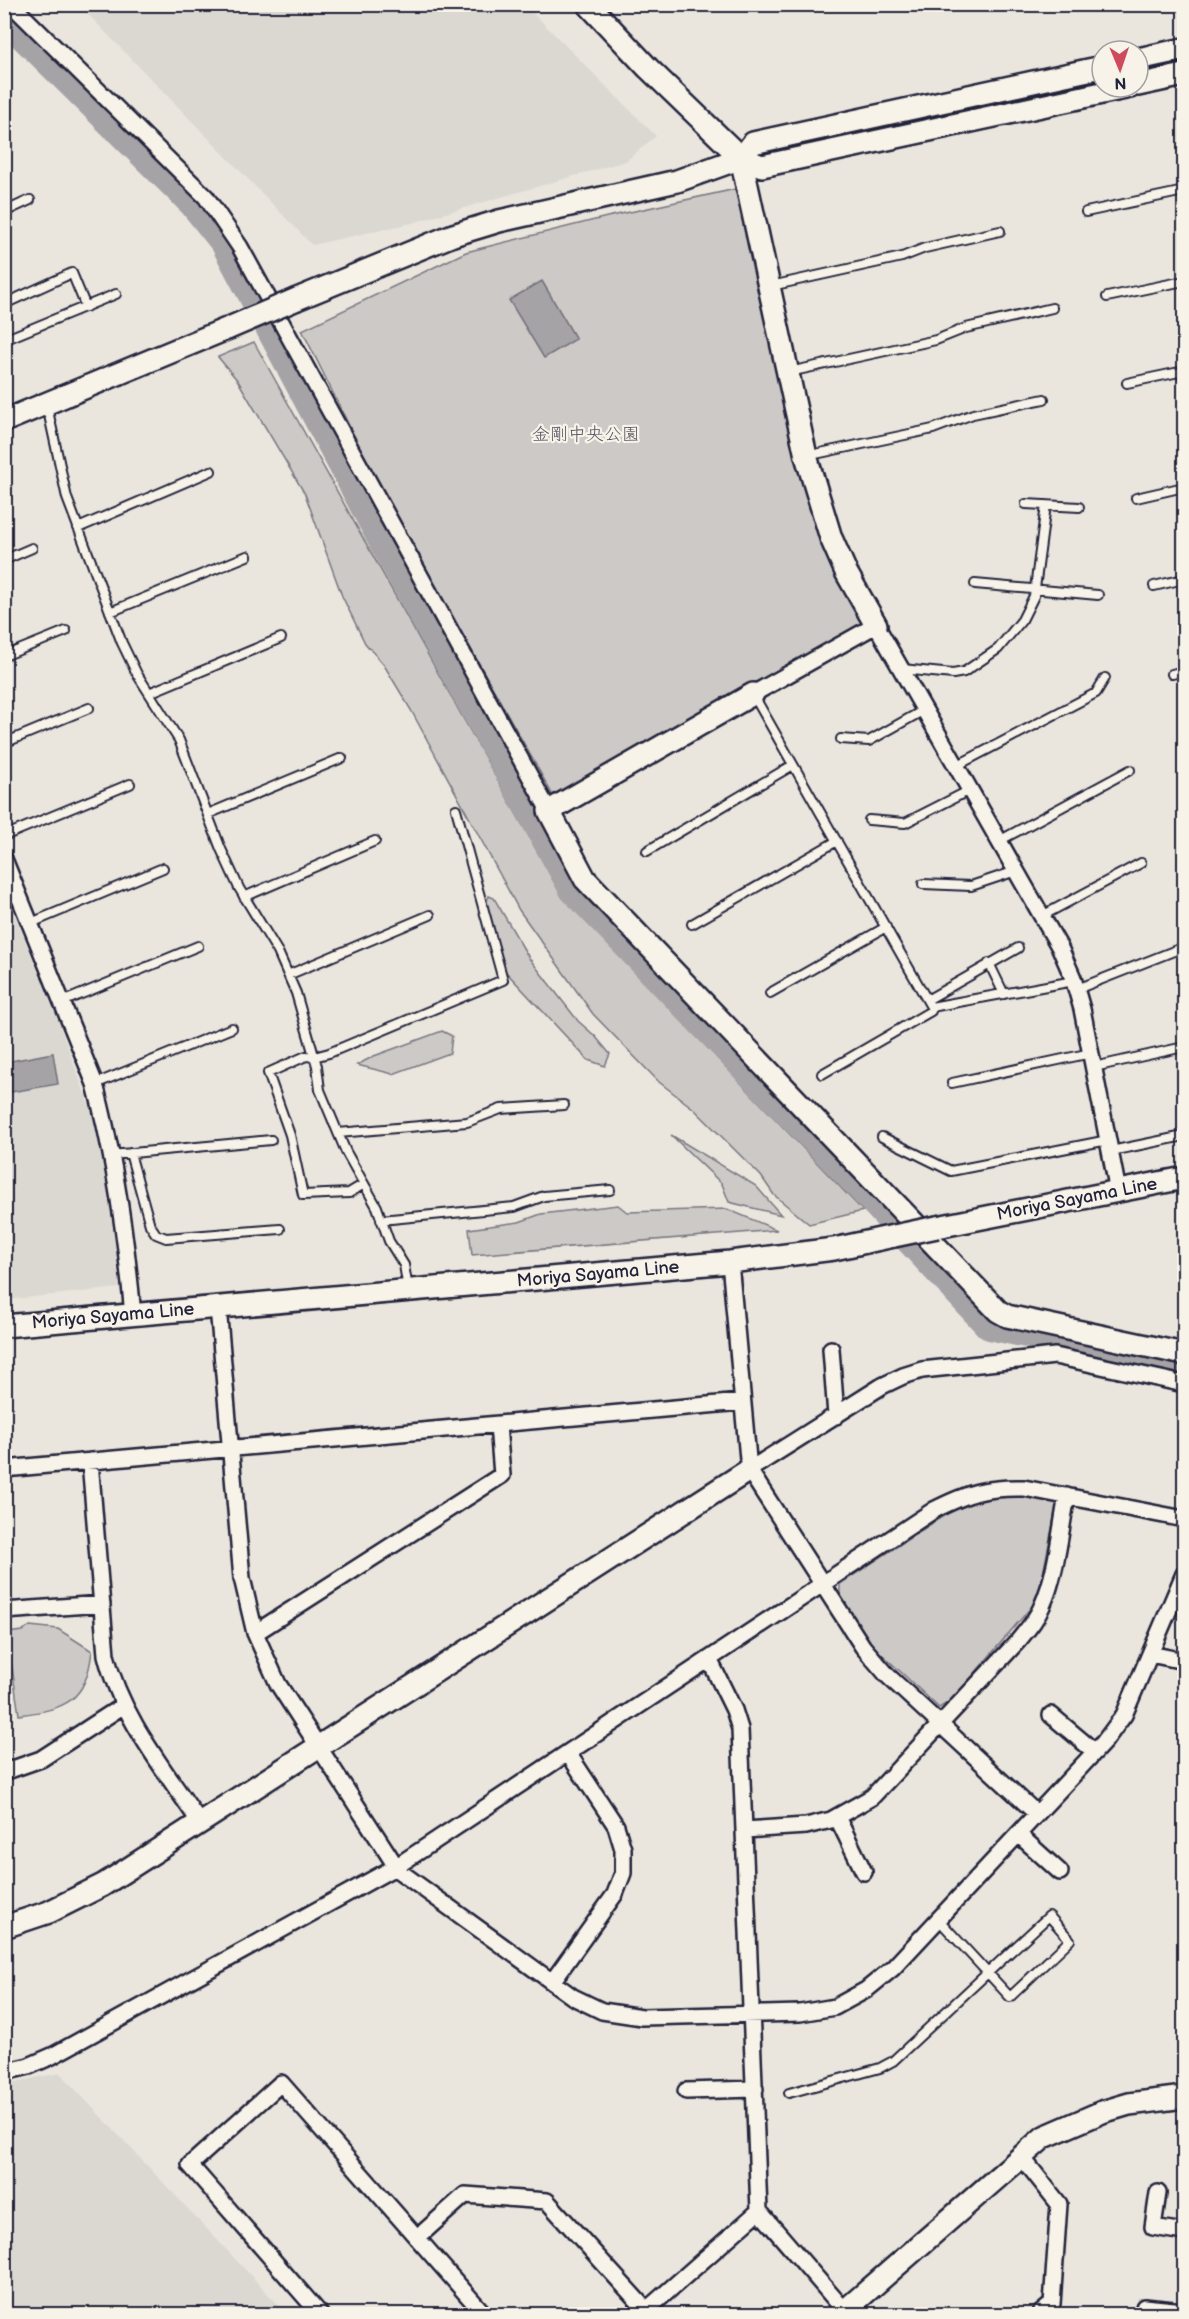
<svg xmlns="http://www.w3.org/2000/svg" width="1189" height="2319" font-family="'Balsamiq Sans','Klee One',sans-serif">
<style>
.built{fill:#dbd8d2}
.green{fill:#cdc9c6;stroke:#787680;stroke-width:1.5}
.water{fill:#a6a3a6;stroke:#716f7b;stroke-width:1.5}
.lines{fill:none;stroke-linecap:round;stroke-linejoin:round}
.river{stroke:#a6a3a6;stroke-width:32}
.lane-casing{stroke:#22223b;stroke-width:12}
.street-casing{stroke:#22223b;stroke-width:20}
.secondary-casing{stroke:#22223b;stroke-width:26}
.lane{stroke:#f7f3e8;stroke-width:8}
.street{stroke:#f7f3e8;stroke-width:15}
.secondary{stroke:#f7f3e8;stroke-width:21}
.secondary-bridge-casing{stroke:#22223b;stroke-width:26;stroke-linecap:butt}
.secondary-bridge{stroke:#f7f3e8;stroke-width:21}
.labels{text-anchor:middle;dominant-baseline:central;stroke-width:4.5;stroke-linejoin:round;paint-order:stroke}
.park-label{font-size:18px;fill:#555465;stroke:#f7f3e8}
.street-label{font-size:18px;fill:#22223b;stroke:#f7f3e8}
</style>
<rect width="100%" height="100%" fill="#eae6de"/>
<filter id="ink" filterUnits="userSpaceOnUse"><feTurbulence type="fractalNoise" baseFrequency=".0167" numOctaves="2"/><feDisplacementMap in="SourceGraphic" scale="12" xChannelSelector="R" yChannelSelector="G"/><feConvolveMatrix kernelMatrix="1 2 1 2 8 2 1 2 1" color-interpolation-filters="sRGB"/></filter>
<g filter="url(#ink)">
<!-- built -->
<path class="built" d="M 79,5 L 525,5 L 656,136 L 626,161 L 412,223 L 312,245 Z
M 11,906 L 54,1010 L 93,1116 L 109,1196 L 120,1288 L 5,1300 L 4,909 Z
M 60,2073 L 287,2314 L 5,2314 L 5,2084 Z"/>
<!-- green -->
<path class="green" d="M 736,189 L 864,623 L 555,799 L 374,476 L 302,330 L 466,252 L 607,217 Z
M 254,342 L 561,894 L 863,1211 L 809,1224 L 774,1195 L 761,1176 L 694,1109 L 659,1082 L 593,1014 L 519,910 L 411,710 L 384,665 L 365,643 L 342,596 L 305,494 L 238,381 L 218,357 Z
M 489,896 L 494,898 L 529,958 L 578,1021 L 595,1036 L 610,1054 L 605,1066 L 588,1060 L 506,972 L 493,932 L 486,903 Z
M 442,1031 L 452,1036 L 450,1053 L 393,1074 L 357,1065 L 374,1056 Z
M 671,1135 L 756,1186 L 781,1215 L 729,1202 L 722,1184 Z
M 618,1205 L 627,1212 L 727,1209 L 777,1230 L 472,1255 L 469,1229 L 519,1222 L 541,1214 Z
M 1013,1493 L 1057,1503 L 1038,1599 L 952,1700 L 939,1708 L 868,1641 L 840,1594 L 840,1584 L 957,1507 L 986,1495 Z
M 30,1626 L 58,1629 L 92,1651 C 86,1702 66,1709 19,1715 L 7,1633 L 23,1631 Z"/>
<!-- water -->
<path class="water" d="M 542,281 L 576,339 L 544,358 L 509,300 Z
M 53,1053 L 58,1084 L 5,1093 L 5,1062 Z"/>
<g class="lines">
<!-- river -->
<path class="river" d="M 4,15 L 194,202 L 226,242 L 387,546 L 575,889 L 854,1178 L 990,1324 L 1184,1366"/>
<defs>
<path id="lane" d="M 4,212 L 30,200
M 1086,212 L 1184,191
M 771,286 L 902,257 L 925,248 L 1000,231
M 1107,297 L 1184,281
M 4,304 L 72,273 L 86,307
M 4,340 L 116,294
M 789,372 L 936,340 L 966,328 L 1052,308
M 1127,383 L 1184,371
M 47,406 L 67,498 L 122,643 L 137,674 L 179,740 L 221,849 L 239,888 L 278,952 L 296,993 L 317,1066 L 320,1090 L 346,1152 L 377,1207 L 389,1241 L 404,1265 L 408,1289
M 806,456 L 933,429 L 973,414 L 1044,399
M 1136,498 L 1184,487
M 1026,504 L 1079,507
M 78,528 L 211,471
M 4,560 L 32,548
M 975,584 L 1098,595
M 1154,586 L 1184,579
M 110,612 L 247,556
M 4,656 L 66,631
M 902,669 L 953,674 L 964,672 L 998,649 L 1022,620 L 1034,596 L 1046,505
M 1172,674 L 1184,671
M 149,693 L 281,638
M 754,696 L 931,1007
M 841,739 L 869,741 L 924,710
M 4,743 L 89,708
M 956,766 L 1096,693 L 1105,678
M 208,814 L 342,758
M 869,820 L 905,823 L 970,790
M 4,836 L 130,784
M 999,841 L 1130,770
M 647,851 L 793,765
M 923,884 L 971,886 L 1016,871
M 244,897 L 375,841
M 4,901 L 19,895
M 1042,916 L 1141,863
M 31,923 L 163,868
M 692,924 L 837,841
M 989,963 L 1004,994
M 288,975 L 430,915
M 1077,989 L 1184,947
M 770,993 L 886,927
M 927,1000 L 1018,948
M 62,1002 L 198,946
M 1094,1067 L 1184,1047
M 822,1074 L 931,1011 L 931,1007 L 1074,981
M 952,1083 L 1091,1053
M 95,1084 L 232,1028
M 338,1133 L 467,1122 L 501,1109 L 564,1105
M 882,1137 L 951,1171 L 1108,1140
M 1111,1151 L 1184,1136
M 130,1153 L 150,1225 L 156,1234 L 166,1238 L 280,1229
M 111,1155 L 271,1140
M 364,1184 L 349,1193 L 303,1195 L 290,1135 L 268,1073 L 306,1056 L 314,1057 L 329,1053 L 503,980 L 456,809
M 381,1220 L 514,1207 L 544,1196 L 610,1190
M 789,2093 L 880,2068 L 893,2061 L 1049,1916 L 1070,1940 L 1010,1997 L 938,1919"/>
<path id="street" d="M 11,4 L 206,197 L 240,247 L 549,811
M 753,694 L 876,625 L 1060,948 L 1073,978 L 1082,1009 L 1118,1191
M 4,859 L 95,1084 C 115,1159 126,1237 133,1315
M 730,1262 L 749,1470 L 863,1647 L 888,1676 L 1037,1814
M 218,1307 L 242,1578 L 255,1633 L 278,1684 L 399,1871 L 573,1997 L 602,2011 L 642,2017 L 800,2013 L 835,2007 L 866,1990 L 893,1968 L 1104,1742 L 1124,1715 L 1184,1574
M 831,1349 L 836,1416
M 90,1461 L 106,1655 C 121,1717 165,1770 200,1823
M 4,1469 L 741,1402
M 749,1470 L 882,1386 L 903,1376 L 922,1370 L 1055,1356 L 1184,1384
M 4,1611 L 102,1604
M 255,1633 L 502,1475 L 498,1425
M 1150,1654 L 1184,1661
M 709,1659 L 734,1710 L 740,1729 L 759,2211 L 845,2311
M 1051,1715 L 1095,1752
M 4,1772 L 41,1759 L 124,1705
M 837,1817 L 864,1872
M 745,1830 L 806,1826 L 831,1820 L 872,1797 L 1018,1641 C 1027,1630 1037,1619 1042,1606 C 1057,1573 1060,1532 1067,1496
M 1018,1834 L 1060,1872
M 552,1982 L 615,1894 L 623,1873 L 623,1849 L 616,1826 L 568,1753
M 4,2072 L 29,2066 L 52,2056 L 397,1866 L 934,1510 C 968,1493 985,1487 1024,1488 L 1184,1519
M 686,2091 L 755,2089
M 1021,2156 L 1059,2204 L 1052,2304 L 1040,2314
M 1158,2193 L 1153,2227 L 1184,2232
M 417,2238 L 465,2195 L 547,2201 L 646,2310
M 1144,2307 L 1184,2311
M 320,2314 L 190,2165 L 281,2083 L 484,2314
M 642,2314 L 759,2211"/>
<path id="secondary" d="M 588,4 L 648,68 L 741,158 L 762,166 L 1130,87
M 1138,59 L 1184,49
M 1138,85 L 1184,75
M 741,158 L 806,456 L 831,538 L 846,572 L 876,625
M 297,299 L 453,235 L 499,221 L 677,181 L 741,158 L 753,143 L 1102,67
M 4,421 L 229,328
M 753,694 L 549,811 L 585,879 L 998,1311 L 1007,1316 L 1184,1354
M 937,1227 L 1184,1178
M 4,1326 L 730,1262 L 834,1249 L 894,1236
M 4,1927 L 49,1912 L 103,1885 L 749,1470
M 841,2314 L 1044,2137 L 1102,2112 L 1129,2104 L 1184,2097"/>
</defs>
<!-- lane casing -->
<use href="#lane" class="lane-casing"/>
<!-- street casing -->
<use href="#street" class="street-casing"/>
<!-- secondary casing -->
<use href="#secondary" class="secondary-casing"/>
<!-- lane -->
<use href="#lane" class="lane"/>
<!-- street -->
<use href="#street" class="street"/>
<!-- secondary -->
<use href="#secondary" class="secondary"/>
<defs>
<path id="secondary-bridge" d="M 229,328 L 297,299
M 894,1236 L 937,1227"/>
</defs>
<!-- secondary-bridge casing -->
<use href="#secondary-bridge" class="secondary-bridge-casing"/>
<!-- secondary-bridge -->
<use href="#secondary-bridge" class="secondary-bridge"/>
</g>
</g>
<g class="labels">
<!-- park labels -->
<g class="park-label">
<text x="586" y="434">金剛中央公園</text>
</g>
<!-- street labels -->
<g class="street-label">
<text transform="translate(1077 1199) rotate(-11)">Moriya Sayama Line</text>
<text transform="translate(598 1274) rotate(-5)">Moriya Sayama Line</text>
<text transform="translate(113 1316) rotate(-5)">Moriya Sayama Line</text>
</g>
</g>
<!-- margin -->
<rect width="1189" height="2319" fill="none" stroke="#f7f3e8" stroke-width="24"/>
<rect x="12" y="12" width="1165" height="2295" fill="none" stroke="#22223b" stroke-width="2" filter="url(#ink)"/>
<!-- north arrow -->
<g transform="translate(1120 69) rotate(178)"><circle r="28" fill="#f7f3e8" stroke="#a29fa3" stroke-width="1.5"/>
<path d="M0-4.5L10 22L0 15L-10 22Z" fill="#d1495b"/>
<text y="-9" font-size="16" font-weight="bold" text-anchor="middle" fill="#22223b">N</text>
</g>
</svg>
